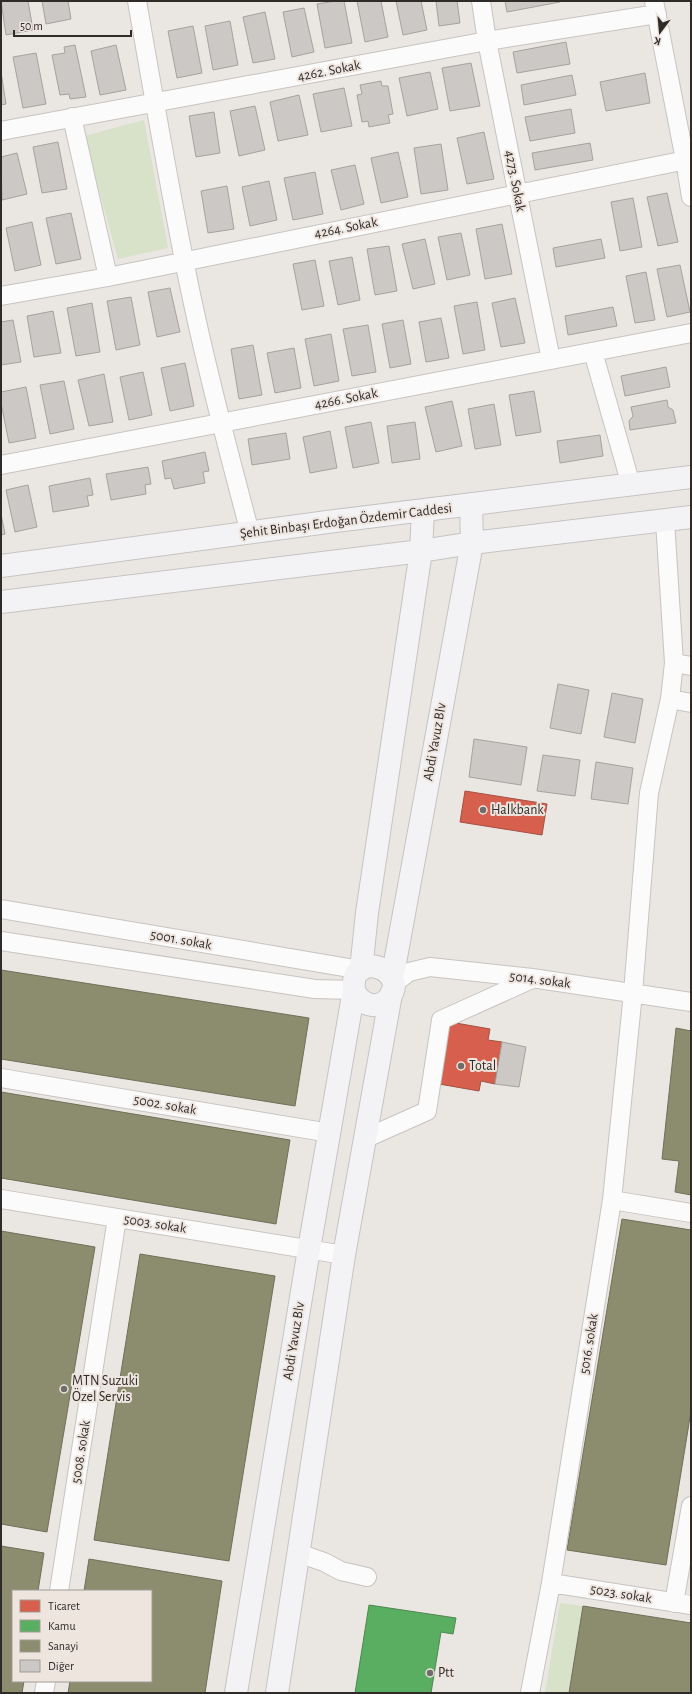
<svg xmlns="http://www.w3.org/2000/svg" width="692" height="1694" font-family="'Alegreya Sans',sans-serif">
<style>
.green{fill:#d7e2c9}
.shops{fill:#d6604d;stroke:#a45042}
.public{fill:#5aae61;stroke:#4d8750}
.industry{fill:#8c8c6e;stroke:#706f59}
.building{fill:#ccc8c6;stroke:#a5a29f}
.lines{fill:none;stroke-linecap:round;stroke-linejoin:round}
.minor-casing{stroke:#c7c4c1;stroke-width:20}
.major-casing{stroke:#c6c4c2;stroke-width:24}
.minor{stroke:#fcfbfb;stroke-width:18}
.major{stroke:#f3f3f6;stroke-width:22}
.poi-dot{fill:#706c6a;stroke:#eee5df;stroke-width:1.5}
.labels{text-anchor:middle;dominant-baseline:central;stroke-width:4;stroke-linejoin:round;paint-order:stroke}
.street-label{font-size:14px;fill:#2e2b29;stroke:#eee5df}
.poi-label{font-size:14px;fill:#2e2b29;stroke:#eee5df;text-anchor:start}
</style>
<rect width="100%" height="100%" fill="#eae6e2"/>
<!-- green -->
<path class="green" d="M 144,120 L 168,248 L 118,259 L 84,136 Z
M 560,1603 L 583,1606 L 569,1693 L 545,1693 Z"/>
<!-- shops -->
<path class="shops" d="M 465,791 L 547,804 L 542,835 L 460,822 Z
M 450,1022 L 490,1029 L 488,1040 L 502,1042 L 495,1084 L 481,1081 L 479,1091 L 439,1084 Z"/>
<!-- public -->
<path class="public" d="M 369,1605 L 456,1618 L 453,1634 L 441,1632 L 431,1693 L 355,1693 Z"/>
<!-- industry -->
<path class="industry" d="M 1,970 L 309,1018 L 295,1106 L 1,1059 Z
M 676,1028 L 691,1031 L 691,1195 L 675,1192 L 679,1161 L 662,1159 Z
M 1,1092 L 290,1140 L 276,1224 L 1,1178 Z
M 622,1219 L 691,1230 L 691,1411 L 666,1565 L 567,1550 Z
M 1,1231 L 95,1247 L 47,1532 L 1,1524 Z
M 140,1254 L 275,1276 L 229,1561 L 94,1540 Z
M 1,1546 L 44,1553 L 38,1591 L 13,1591 L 13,1681 L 24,1681 L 22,1693 L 1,1693 Z
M 89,1559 L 222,1581 L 205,1693 L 68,1693 L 70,1681 L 151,1681 L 151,1591 L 84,1591 Z
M 583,1606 L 691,1623 L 691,1693 L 569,1693 Z"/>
<!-- building -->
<path class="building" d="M 1,1 L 28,1 L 33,30 L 6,35 Z
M 42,1 L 68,1 L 71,19 L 46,24 Z
M 336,1 L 344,1 L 352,43 L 325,48 L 317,4 Z
M 357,1 L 381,1 L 388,37 L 365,42 Z
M 396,1 L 421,1 L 427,30 L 403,35 Z
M 436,1 L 457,1 L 460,23 L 439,26 Z
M 505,1 L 560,1 L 560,2 L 507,12 Z
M 304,8 L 314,52 L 292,57 L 283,12 Z
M 265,12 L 275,59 L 253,63 L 243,17 Z
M 230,21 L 238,65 L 213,70 L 205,26 Z
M 193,26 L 202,73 L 177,78 L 168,31 Z
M 566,42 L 570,64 L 517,73 L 513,52 Z
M 75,45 L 86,97 L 70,99 L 69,94 L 60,95 L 52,55 L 65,53 L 64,47 Z
M 116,45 L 126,90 L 100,95 L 91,51 Z
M 36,53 L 46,104 L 23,108 L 13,57 Z
M 471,63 L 480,106 L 450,111 L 442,68 Z
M 1,72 L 6,104 L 1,105 Z
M 430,72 L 438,109 L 407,116 L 399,78 Z
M 645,73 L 650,103 L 606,111 L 600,82 Z
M 572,75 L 576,95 L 524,105 L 521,85 Z
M 381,81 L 382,86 L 388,86 L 393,114 L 388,115 L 390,123 L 369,127 L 368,121 L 362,122 L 357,95 L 362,94 L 360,85 Z
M 344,88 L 352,126 L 321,132 L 313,94 Z
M 299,95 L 308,135 L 278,141 L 270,102 Z
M 255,106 L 265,150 L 239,156 L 230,111 Z
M 571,109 L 575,133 L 530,141 L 525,117 Z
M 214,112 L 220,153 L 196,157 L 189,116 Z
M 484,132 L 494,179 L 467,184 L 457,138 Z
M 58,142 L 67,189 L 42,193 L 33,147 Z
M 590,143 L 593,160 L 535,170 L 532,153 Z
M 441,144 L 448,190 L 421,194 L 414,148 Z
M 398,152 L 408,197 L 381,203 L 371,158 Z
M 17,153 L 27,194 L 2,200 L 1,157 Z
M 355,165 L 364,204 L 341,210 L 331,170 Z
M 315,172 L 323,214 L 293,220 L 284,178 Z
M 269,181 L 277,220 L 250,226 L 242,187 Z
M 227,186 L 234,229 L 208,233 L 201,191 Z
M 667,193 L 678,242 L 658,246 L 647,197 Z
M 633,198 L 642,247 L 620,251 L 611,202 Z
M 71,213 L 81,259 L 56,264 L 46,218 Z
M 32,222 L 41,265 L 15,271 L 6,228 Z
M 502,224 L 512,274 L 485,279 L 476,229 Z
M 461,233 L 470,275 L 447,280 L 438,237 Z
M 425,239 L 435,284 L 413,289 L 402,244 Z
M 601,239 L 605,258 L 556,267 L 553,248 Z
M 389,246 L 397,291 L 375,295 L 367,249 Z
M 352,257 L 360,300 L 338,305 L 329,261 Z
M 315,260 L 324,306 L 302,310 L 293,264 Z
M 680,265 L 690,312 L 667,317 L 657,269 Z
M 646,272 L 655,320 L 635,323 L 626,276 Z
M 170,288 L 180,332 L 157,337 L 148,292 Z
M 131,297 L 140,345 L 116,350 L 107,301 Z
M 515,298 L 525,343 L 501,347 L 492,303 Z
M 477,302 L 485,350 L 463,354 L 454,306 Z
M 92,303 L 100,352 L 76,356 L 67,308 Z
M 613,307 L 617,326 L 568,335 L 565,316 Z
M 53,311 L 61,353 L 34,357 L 27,316 Z
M 441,318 L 449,358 L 426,362 L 419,322 Z
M 13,320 L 21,362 L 1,365 L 1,322 Z
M 403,320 L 411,364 L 390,368 L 382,324 Z
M 368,325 L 376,372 L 352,376 L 343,329 Z
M 331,334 L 339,381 L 314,386 L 305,339 Z
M 253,345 L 262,395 L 239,399 L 231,349 Z
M 294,348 L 301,388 L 275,393 L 267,353 Z
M 185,363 L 194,406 L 170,411 L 161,368 Z
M 666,367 L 670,387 L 625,396 L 621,376 Z
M 143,372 L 152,415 L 129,420 L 120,377 Z
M 104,374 L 113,422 L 89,426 L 78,380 Z
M 64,381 L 74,429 L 50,434 L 40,385 Z
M 26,387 L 36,438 L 9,443 L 1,403 L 1,392 Z
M 534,391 L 541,432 L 516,436 L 509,395 Z
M 667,400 L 668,407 L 673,410 L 676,423 L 630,430 L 629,421 L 633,416 L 631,407 Z
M 452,401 L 462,446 L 436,452 L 425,407 Z
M 494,404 L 501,445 L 475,449 L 468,409 Z
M 371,422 L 379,463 L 353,468 L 345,427 Z
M 415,422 L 420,459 L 392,463 L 387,426 Z
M 330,431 L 337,468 L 310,473 L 303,437 Z
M 286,433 L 290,459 L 252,465 L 248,439 Z
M 600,435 L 603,456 L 560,463 L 557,441 Z
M 205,452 L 209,471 L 203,472 L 205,483 L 174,489 L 171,478 L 165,479 L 162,461 Z
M 148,467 L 151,484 L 145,485 L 146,494 L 111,500 L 106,474 Z
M 90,478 L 93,495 L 87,496 L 89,506 L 53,512 L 49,486 Z
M 28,485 L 37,527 L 15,532 L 6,490 Z
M 1,514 L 5,534 L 1,535 Z
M 558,684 L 589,690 L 581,734 L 550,728 Z
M 612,693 L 643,699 L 635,743 L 604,737 Z
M 474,739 L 527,747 L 521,785 L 469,777 Z
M 543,755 L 580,760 L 575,796 L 537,791 Z
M 596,762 L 633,768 L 628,804 L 591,799 Z
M 502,1042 L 526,1047 L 519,1087 L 495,1084 Z"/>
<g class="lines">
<defs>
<path id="minor" d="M 137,1 C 152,87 167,174 184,260 C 202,352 226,442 250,533
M 481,1 L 487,41 L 551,360
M 654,1 L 685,160 L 691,197
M 72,117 L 108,277
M 1,131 L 487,41 L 657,14
M 1,296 L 108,277 L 691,159
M 593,352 L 631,485
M 1,465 L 691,333
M 674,663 L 691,666
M 670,699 L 691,703
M 1,909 L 361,970
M 1,941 L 315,989 L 354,990
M 393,984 L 409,972 L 430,967 L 532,978 L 691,1002
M 1,1078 L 330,1133
M 364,1139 L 427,1111 L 441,1020 L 532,979
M 1,1199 L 344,1255
M 612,1200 L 691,1213
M 298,1553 L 324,1562 L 341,1571 L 367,1577
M 551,1583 L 691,1605
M 59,1591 L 117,1218
M 674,1603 L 691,1506
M 44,1693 L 46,1681
M 530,1693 L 551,1583 L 612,1200 L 633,993 L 649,793 L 670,699 L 674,663 L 665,521"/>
<path id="major" d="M 1,566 L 335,521 L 691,477
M 1,602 L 421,551 L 472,543 L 691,517
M 361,970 L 367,913 L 421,551 L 423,511
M 392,979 L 472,543 L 471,505
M 236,1693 L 309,1249 L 354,990 C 349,947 413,970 388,999 C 377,1011 359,1004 354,990
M 277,1693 L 344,1255 L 391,994"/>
</defs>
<!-- minor casing -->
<use href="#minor" class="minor-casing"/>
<!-- major casing -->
<use href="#major" class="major-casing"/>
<!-- minor -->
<use href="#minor" class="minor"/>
<!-- major -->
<use href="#major" class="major"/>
</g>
<!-- markers -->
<g class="poi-dot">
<circle cx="483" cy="810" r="4"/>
<circle cx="461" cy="1066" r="4"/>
<circle cx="64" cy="1389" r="4"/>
<circle cx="430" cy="1673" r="4"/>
</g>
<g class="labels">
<!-- street labels -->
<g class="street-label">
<text transform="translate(329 71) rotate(-11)">4262. Sokak</text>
<text transform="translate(515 181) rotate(79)">4273. Sokak</text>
<text transform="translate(346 228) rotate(-11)">4264. Sokak</text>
<text transform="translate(346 399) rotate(-11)">4266. Sokak</text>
<text transform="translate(346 521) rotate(-7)">Şehit Binbaşı Erdoğan Özdemir Caddesi</text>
<text transform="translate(435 742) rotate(-80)">Abdi Yavuz Blv</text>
<text transform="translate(181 940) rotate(10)">5001. sokak</text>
<text transform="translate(540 980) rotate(7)">5014. sokak</text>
<text transform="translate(165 1105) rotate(10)">5002. sokak</text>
<text transform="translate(155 1224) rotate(9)">5003. sokak</text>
<text transform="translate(294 1341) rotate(-81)">Abdi Yavuz Blv</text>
<text transform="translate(589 1344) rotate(-81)">5016. sokak</text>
<text transform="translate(81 1452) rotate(-81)">5008. sokak</text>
<text transform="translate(621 1594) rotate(9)">5023. sokak</text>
</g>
<!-- poi labels -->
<g class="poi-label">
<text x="491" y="810">Halkbank</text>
<text x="469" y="1066">Total</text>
<text x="72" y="1381">MTN Suzuki<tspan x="72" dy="16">Özel Servis</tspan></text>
<text x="438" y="1673">Ptt</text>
</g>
</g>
<!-- border -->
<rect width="692" height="1694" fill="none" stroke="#2e2b29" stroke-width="4"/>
<!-- legend -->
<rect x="12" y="1590" width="140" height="92" fill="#eee5df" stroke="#a19b96"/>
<rect x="20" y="1600" width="20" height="12" fill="#d6604d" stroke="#a19b96"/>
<text x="48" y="1610" font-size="12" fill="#2e2b29">Ticaret</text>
<rect x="20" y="1620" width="20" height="12" fill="#5aae61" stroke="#a19b96"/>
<text x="48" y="1630" font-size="12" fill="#2e2b29">Kamu</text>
<rect x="20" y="1640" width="20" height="12" fill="#8c8c6e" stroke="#a19b96"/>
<text x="48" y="1650" font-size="12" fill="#2e2b29">Sanayi</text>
<rect x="20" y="1660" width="20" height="12" fill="#ccc8c6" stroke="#a19b96"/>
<text x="48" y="1670" font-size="12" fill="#2e2b29">Diğer</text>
<!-- north arrow -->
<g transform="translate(660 32) rotate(196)" stroke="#eee5df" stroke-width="3" paint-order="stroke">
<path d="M0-3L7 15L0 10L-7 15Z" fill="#2e2b29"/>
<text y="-6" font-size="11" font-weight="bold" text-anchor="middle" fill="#2e2b29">K</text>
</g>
<!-- scale -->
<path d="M14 30v6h117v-6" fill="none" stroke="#2e2b29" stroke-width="2"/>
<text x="20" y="30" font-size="12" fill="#2e2b29" stroke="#eee5df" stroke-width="3" paint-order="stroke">50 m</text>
</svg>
